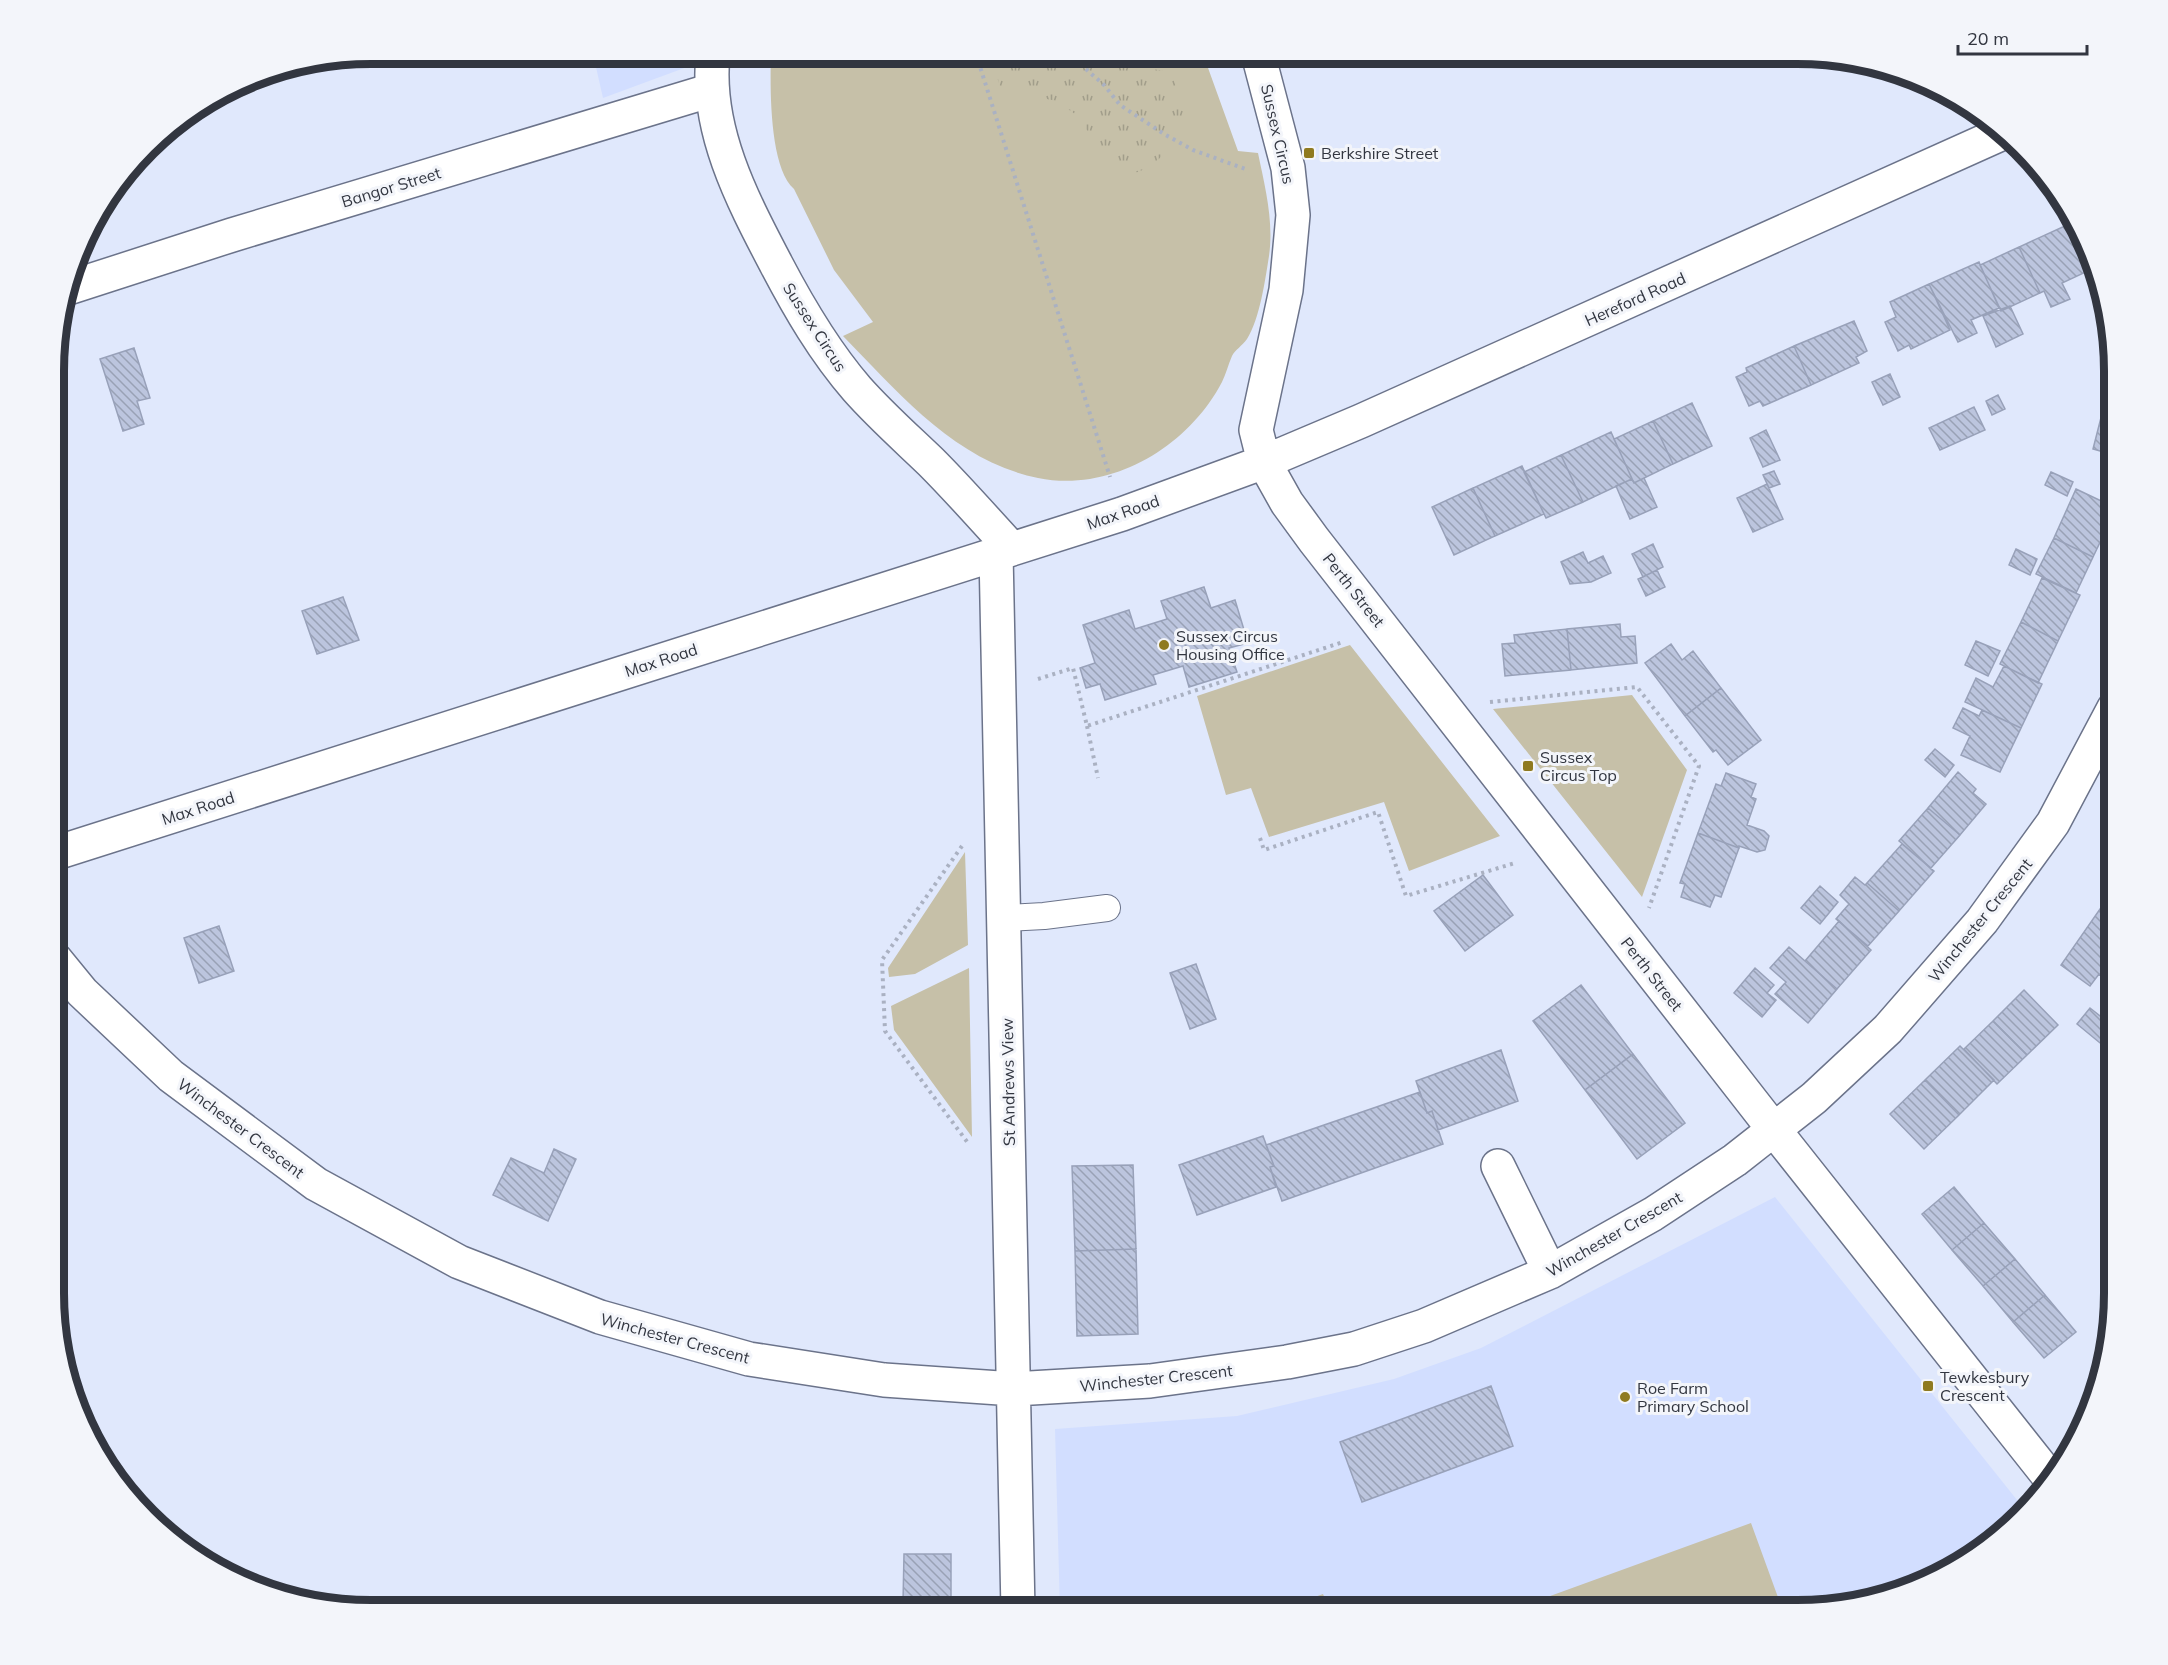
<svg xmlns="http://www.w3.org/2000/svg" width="2168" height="1665" font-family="Mulish,sans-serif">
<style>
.built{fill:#d2deff}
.green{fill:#c6c0a8}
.park{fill:url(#park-tufts)}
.building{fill:url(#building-back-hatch);stroke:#98a1b9;stroke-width:1.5}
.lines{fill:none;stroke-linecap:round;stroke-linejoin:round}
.lane-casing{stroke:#6b738a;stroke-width:28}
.street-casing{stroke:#6b738a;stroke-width:36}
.secondary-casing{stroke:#6b738a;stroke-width:36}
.path{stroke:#aab1c2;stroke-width:4;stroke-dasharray:3 4.5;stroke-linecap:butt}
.lane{stroke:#fff;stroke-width:26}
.street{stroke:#fff;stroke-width:33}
.secondary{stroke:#fff;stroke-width:33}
.poi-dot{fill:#8f7a20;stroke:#f3f5fa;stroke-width:2}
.labels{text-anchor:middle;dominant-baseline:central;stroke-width:6;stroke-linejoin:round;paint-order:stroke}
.street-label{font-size:16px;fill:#323640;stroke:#f3f5fa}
.poi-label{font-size:16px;fill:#323640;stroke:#f3f5fa;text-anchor:start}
.rim{fill:none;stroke:#323640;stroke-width:8}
</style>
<defs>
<pattern id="park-tufts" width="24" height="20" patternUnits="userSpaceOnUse" patternTransform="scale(1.5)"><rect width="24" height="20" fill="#c6c0a8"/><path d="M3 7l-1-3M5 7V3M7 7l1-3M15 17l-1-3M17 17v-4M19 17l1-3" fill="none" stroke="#a19d8a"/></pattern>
<pattern id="building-back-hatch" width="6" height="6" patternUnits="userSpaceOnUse" patternTransform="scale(1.5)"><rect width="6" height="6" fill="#bcc5de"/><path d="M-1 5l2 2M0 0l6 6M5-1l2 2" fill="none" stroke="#99a1b5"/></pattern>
</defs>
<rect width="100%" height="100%" fill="#e0e8fc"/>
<!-- built -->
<path class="built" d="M 593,54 L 690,54 L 687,67 L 603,98 Z
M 1775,1197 L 2025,1510 L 1937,1578 L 1859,1605 L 1796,1611 L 1060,1611 L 1055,1429 L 1237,1416 L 1394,1379 L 1481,1348 Z"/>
<!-- green -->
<path class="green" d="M 771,54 L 1203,54 L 1238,151 L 1258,153 C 1265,187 1274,221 1269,256 C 1265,281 1260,318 1247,339 C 1242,346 1235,350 1232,356 C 1228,365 1226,374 1222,382 C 1188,447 1111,493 1038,478 C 955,461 899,393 843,336 L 873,322 L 834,270 L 794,189 C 769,167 770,86 771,54 Z
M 1350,645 L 1500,836 L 1409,871 L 1384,802 L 1269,837 L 1251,788 L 1226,795 L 1197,696 Z
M 1632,695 L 1687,770 L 1642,897 L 1493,709 Z
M 965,852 L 968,945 L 915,974 L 889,977 L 888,968 Z
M 969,968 L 972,1137 L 894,1030 L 891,1006 Z
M 1751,1523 L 1783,1611 L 1509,1611 Z
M 1323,1594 L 1330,1611 L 1276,1611 Z"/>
<!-- park -->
<path class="park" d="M 990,54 L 1070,54 L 1068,67 C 1105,59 1136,65 1172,73 L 1184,115 C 1168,149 1163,167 1124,176 L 1106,163 L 1079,117 L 1057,101 L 1001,90 Z"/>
<!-- building -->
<path class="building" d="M 2067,225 L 2088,271 L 2062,283 L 2070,299 L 2051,307 L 2044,291 L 2040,293 L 2019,247 Z
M 2077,225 L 2081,231 L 2095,272 L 2090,274 L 2069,229 Z
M 2019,247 L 2040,293 L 2001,311 L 1980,265 Z
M 1979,262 L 1999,308 L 1971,320 L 1977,333 L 1958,342 L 1929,284 Z
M 1929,284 L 1950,330 L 1911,349 L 1909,345 L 1898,351 L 1885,322 L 1896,317 L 1890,302 Z
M 2010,306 L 2023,334 L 1996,347 L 1983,316 Z
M 1854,321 L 1867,351 L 1856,357 L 1859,363 L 1811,385 L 1794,346 Z
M 1794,346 L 1811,385 L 1763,406 L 1760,401 L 1749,406 L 1736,377 L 1747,372 L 1746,368 Z
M 134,348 L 150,398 L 137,401 L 144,424 L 123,431 L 100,359 Z
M 2114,368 L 2114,400 L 2106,398 Z
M 1890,374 L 1900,397 L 1883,405 L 1872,382 Z
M 1998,395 L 2005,409 L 1992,415 L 1986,401 Z
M 2106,398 L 2114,400 L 2114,455 L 2093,449 Z
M 1692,403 L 1712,446 L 1673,464 L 1653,421 Z
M 1974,407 L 1985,430 L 1940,450 L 1929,428 Z
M 1653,421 L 1673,464 L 1634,483 L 1614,439 Z
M 1766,430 L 1780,460 L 1763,467 L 1750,438 Z
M 1611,432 L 1632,479 L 1583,502 L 1561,455 Z
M 1561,455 L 1583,502 L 1546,518 L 1524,472 Z
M 1522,466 L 1544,514 L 1495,536 L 1473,488 Z
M 1774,471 L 1780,484 L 1769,488 L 1763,475 Z
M 2051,472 L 2073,482 L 2067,496 L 2045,485 Z
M 1644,478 L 1657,507 L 1630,519 L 1616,486 L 1632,479 L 1634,483 Z
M 1767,484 L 1783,519 L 1753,532 L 1737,498 Z
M 1473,488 L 1495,536 L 1454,555 L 1432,507 Z
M 2076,489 L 2114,507 L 2114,513 L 2093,557 L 2054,538 Z
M 2054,538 L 2093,557 L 2076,593 L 2036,574 Z
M 1653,544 L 1663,567 L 1643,577 L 1632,554 Z
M 2016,549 L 2037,559 L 2030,575 L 2009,565 Z
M 1583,552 L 1588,563 L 1603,556 L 1611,573 L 1591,582 L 1570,584 L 1561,562 Z
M 1657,570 L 1665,587 L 1646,596 L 1638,579 Z
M 2042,578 L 2080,595 L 2058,641 L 2021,622 Z
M 1204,587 L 1211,608 L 1235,600 L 1248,643 L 1229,648 L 1237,672 L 1189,687 L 1183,666 L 1153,675 L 1156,684 L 1105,700 L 1100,684 L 1086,688 L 1080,668 L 1095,663 L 1083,625 L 1129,610 L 1135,629 L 1167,619 L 1161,601 Z
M 343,597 L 359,640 L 317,654 L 302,611 Z
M 2021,622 L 2058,641 L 2038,683 L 2000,664 Z
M 1620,624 L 1621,637 L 1635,636 L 1637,663 L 1571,670 L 1567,629 Z
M 1567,629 L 1571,670 L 1505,676 L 1502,644 L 1515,643 L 1514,635 Z
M 1976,641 L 2000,651 L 1988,676 L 1965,665 Z
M 1671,644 L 1682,660 L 1693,651 L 1721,688 L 1685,716 L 1645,663 Z
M 2004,666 L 2042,684 L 2021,728 L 1965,702 L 1976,678 L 1993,687 Z
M 1721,688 L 1761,740 L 1728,765 L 1716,750 L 1713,752 L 1685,716 Z
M 1963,708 L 1979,716 L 1982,710 L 2021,728 L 2000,772 L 1961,755 L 1970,736 L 1953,728 Z
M 1935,749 L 1954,765 L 1945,777 L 1925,760 Z
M 1958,772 L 1976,789 L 1973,793 L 1986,804 L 1960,835 L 1928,808 Z
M 1726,773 L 1756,784 L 1751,797 L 1756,799 L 1747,825 L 1764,831 L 1769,836 L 1765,850 L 1757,852 L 1739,846 L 1739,848 L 1698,833 L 1716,784 L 1721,786 Z
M 1928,808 L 1960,835 L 1931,868 L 1899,841 Z
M 1698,833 L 1739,848 L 1721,897 L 1715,895 L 1710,907 L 1681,897 L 1685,884 L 1680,883 Z
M 1902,844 L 1934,871 L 1899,911 L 1867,883 Z
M 1483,875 L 1513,915 L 1465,951 L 1434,911 Z
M 1855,877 L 1865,885 L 1867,883 L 1899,911 L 1868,946 L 1836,919 L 1849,904 L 1840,895 Z
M 1820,886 L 1838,902 L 1820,924 L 1801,908 Z
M 2114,888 L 2114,919 L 2100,909 Z
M 2100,909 L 2114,919 L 2114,962 L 2103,977 L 2099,974 L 2090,986 L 2061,965 Z
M 1839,921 L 1871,950 L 1837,989 L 1805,961 Z
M 219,926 L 234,971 L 199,983 L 184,938 Z
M 1789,947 L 1837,989 L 1808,1023 L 1775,994 L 1786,982 L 1770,968 Z
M 1196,964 L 1216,1019 L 1190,1029 L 1170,973 Z
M 1755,968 L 1774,985 L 1767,993 L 1776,1000 L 1762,1017 L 1734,993 Z
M 1581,985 L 1633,1054 L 1585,1090 L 1533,1021 Z
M 2024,990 L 2058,1025 L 2027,1055 L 1993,1021 Z
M 2090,1008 L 2114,1027 L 2113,1049 L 2111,1052 L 2077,1024 Z
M 1993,1021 L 2027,1055 L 1997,1084 L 1964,1049 Z
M 1960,1046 L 1994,1080 L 1959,1115 L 1925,1080 Z
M 1501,1050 L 1518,1101 L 1438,1130 L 1432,1111 L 1427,1113 L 1416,1081 Z
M 1633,1054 L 1685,1123 L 1637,1159 L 1585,1090 Z
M 1925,1080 L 1959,1115 L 1924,1149 L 1890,1114 Z
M 1420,1092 L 1427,1113 L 1432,1111 L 1443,1144 L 1282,1201 L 1270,1167 L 1274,1166 L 1266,1145 Z
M 1263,1136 L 1274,1166 L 1270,1167 L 1276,1187 L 1197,1215 L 1179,1165 Z
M 554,1149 L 576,1159 L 548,1221 L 493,1195 L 511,1158 L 544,1173 Z
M 1133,1165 L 1136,1249 L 1075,1251 L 1072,1166 Z
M 1954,1187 L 1984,1223 L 1952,1250 L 1922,1214 Z
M 1984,1223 L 2015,1259 L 1983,1286 L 1952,1250 Z
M 1136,1249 L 1138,1334 L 1077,1336 L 1075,1251 Z
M 2015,1259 L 2045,1295 L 2013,1322 L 1983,1286 Z
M 2045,1295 L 2076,1332 L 2044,1358 L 2013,1322 Z
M 1491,1386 L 1513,1446 L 1362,1502 L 1340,1442 Z
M 904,1554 L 951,1554 L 951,1603 L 903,1602 Z"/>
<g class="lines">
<defs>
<path id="lane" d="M 1005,918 L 1044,916 L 1107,908"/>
<path id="street" d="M 71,287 L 232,235 L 712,90
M 1264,462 L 1287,503 L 1314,540 L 1775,1131 L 2050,1478
M 996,553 L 1018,1611
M 55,959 L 82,992 L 171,1076 L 316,1184 L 459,1262 L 600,1317 L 749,1359 L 884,1380 L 1014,1389 L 1150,1381 L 1287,1362 L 1354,1349 L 1424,1326 L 1550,1272 L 1653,1214 L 1735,1160 L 1814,1098 L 1888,1029 L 1982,921 L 2053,823 L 2114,708
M 1498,1166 L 1550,1272"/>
<path id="secondary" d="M 713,54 C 705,129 742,199 776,264 C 799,308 824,351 857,389 C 880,415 906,438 931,462 C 959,490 985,520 1011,548
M 1258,54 L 1288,168 L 1293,215 L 1286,290 L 1256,430 L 1264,462
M 56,853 L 1122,514 L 1264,462 L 1361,421 L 2005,132"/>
</defs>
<!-- lane casing -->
<use href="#lane" class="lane-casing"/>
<!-- street casing -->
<use href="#street" class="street-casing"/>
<!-- secondary casing -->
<use href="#secondary" class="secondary-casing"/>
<!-- path -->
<path class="path" d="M 976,54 L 1110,477
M 1069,54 L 1104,85 L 1120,105 L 1164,134 L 1193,150 L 1248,170
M 1038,679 L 1073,668 L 1087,726 L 1343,642
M 1490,702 L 1637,687 L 1699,766 L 1649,908
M 1087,726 L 1098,778
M 1260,838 L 1264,850 L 1378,812 L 1406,896 L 1515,863
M 962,846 L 882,960 L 885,1031 L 968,1143"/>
<!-- lane -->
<use href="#lane" class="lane"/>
<!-- street -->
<use href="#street" class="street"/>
<!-- secondary -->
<use href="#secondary" class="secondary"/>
</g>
<!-- markers -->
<g class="poi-dot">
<rect x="1303" y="147" width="12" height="12" rx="3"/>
<circle cx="1164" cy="645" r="6"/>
<rect x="1522" y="760" width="12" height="12" rx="3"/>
<rect x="1922" y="1380" width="12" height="12" rx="3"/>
<circle cx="1625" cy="1397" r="6"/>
</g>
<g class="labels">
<!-- street labels -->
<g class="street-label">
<text transform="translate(1278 134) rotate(77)">Sussex Circus</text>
<text transform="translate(391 187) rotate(-17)">Bangor Street</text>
<text transform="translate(1635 299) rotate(-24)">Hereford Road</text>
<text transform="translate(815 327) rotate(57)">Sussex Circus</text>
<text transform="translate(1123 512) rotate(-19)">Max Road</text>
<text transform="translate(1354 590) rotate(52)">Perth Street</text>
<text transform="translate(661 660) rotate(-18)">Max Road</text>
<text transform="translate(198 808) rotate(-18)">Max Road</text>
<text transform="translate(1980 920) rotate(-51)">Winchester Crescent</text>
<text transform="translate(1652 974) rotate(52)">Perth Street</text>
<text transform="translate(1008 1082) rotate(-91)">St Andrews View</text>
<text transform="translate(241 1128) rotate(37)">Winchester Crescent</text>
<text transform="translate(1614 1234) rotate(-30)">Winchester Crescent</text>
<text transform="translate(675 1338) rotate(15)">Winchester Crescent</text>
<text transform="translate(1156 1378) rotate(-6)">Winchester Crescent</text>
</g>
<!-- poi labels -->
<g class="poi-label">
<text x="1321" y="153">Berkshire Street</text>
<text x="1176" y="636">Sussex Circus<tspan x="1176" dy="18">Housing Office</tspan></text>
<text x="1540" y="757">Sussex<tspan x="1540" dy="18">Circus Top</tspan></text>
<text x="1940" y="1377">Tewkesbury<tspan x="1940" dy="18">Crescent</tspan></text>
<text x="1637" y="1388">Roe Farm<tspan x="1637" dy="18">Primary School</tspan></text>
</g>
</g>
<!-- crop -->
<path d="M0 0H2168V1665H0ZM371 64H1797A307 307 0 0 1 2104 371V1293A307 307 0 0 1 1797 1600H371A307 307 0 0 1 64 1293V371A307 307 0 0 1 371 64Z" fill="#f3f5fa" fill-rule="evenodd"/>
<path class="rim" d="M371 64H1797A307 307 0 0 1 2104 371V1293A307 307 0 0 1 1797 1600H371A307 307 0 0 1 64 1293V371A307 307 0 0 1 371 64Z"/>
<!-- scale -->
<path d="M1958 45v9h129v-9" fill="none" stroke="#323640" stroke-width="3"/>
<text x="1967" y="45" font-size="18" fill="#323640" stroke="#f3f5fa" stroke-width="4.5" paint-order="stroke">20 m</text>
</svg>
